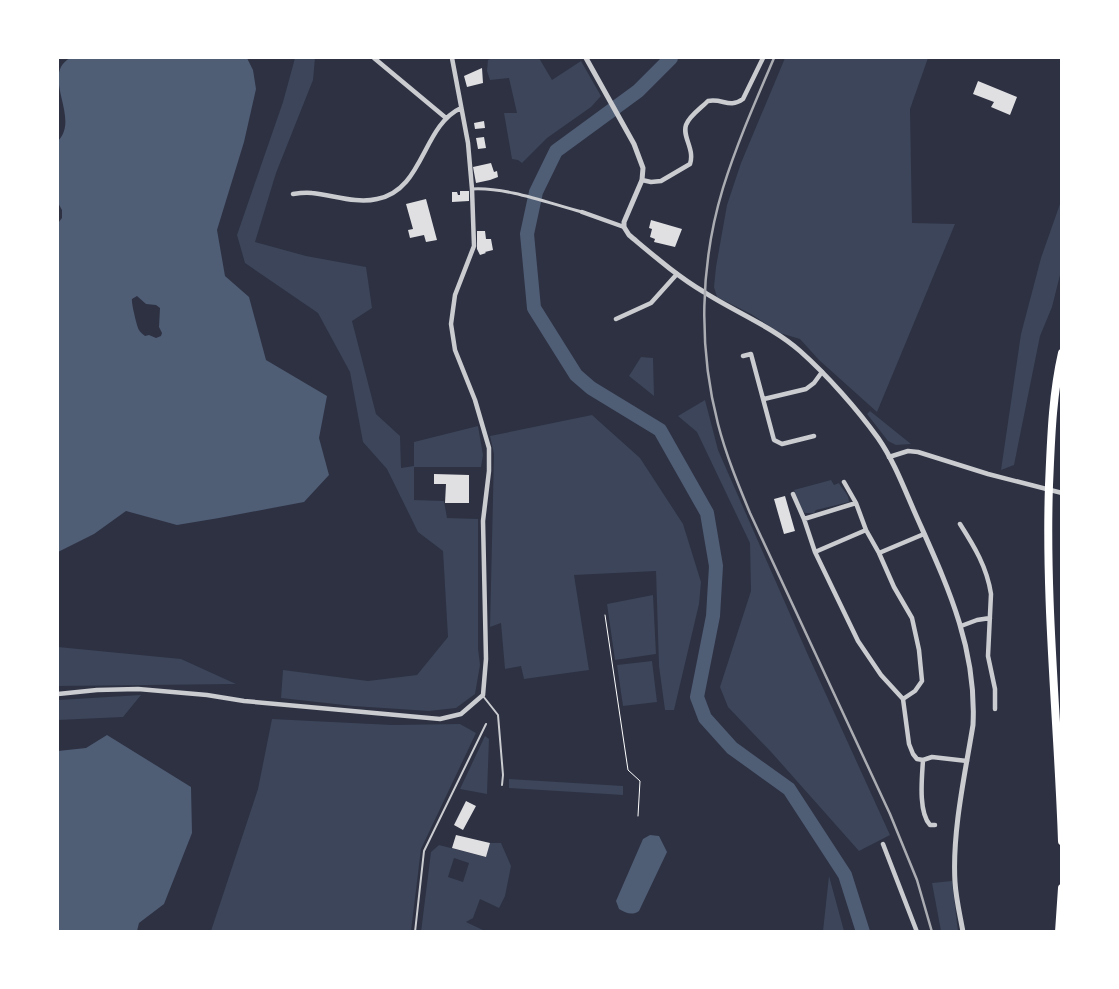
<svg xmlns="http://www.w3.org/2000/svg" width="1119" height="989" font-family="Commissioner,sans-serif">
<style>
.green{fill:#3c4559;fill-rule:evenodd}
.water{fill:#4f5d75;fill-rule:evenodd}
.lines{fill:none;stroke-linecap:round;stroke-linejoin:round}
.river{stroke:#4f5d75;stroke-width:14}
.building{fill:#e0e0e3}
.path{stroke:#fff;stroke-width:1}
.service{stroke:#caccd0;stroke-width:2}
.pedestrian{stroke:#caccd0;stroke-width:3}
.minor{stroke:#caccd0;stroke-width:4.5}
.tertiary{stroke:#caccd0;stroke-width:5}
.motorway{stroke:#fff;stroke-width:8}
.rail{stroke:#abadb3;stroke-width:2.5}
</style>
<rect width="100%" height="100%" fill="#2d3142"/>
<!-- green -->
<path class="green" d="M 295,58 L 315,58 L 313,80 L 276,173 L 255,242 L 306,256 L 366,267 L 372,308 L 352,321 L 376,414 L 400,436 L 401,468 L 414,466 L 414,442 L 478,426 L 483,455 L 481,467 L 414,467 L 414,500 L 444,501 L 447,518 L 478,519 L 478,648 L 480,665 L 475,694 L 456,708 L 429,711 L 353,706 L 281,698 L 283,670 L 368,681 L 417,675 L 448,637 L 443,551 L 418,532 L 387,469 L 363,442 L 350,372 L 318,313 L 245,263 L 237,235 L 283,102 Z
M 492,58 L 539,58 L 552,80 L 581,61 L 601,96 L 591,107 L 547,138 L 522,163 L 518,160 L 512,159 L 504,113 L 517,113 L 509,78 L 490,80 L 487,71 L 488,60 Z
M 785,58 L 928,58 L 910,109 L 912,223 L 955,224 L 877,412 L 819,360 L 800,339 L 780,333 L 751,314 L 717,297 L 714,287 L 716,267 L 727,205 L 741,163 Z
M 1061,201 L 1061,271 L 1052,307 L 1040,336 L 1014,465 L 1001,470 L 1021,334 L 1041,258 Z
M 641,357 L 653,358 L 654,396 L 629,376 Z
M 705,400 L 718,450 L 808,655 L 890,835 L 859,851 L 772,753 L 728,707 L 720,687 L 751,591 L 750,543 L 697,432 L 678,416 Z
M 870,411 L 911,444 L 896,445 L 888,441 L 867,414 Z
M 592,415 L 640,458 L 683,524 L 701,582 L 699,604 L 674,710 L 665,710 L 659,666 L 656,571 L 574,575 L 589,670 L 524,679 L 521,666 L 505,669 L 501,623 L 490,627 L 494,454 L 490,436 Z
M 831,480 L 834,485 L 839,483 C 842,490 849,493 849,502 L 816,510 L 814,513 L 805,513 L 802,510 L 794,490 Z
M 653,595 L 656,654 L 615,660 L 607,604 Z
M 58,647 L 181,659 L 236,684 L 58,686 Z
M 652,661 L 657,702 L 623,706 L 617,665 Z
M 141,695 L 123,717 L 58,720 L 58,700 Z
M 272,719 L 392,725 L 460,724 L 476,733 L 421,849 L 411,931 L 211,931 L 258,789 Z
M 485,736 L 489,739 L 487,794 L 460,789 Z
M 509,779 L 623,786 L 623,795 L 509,788 Z
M 490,843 L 501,843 L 511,866 L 505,896 L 499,908 L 480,899 L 473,918 L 466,922 L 485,931 L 421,932 L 431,852 L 439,845 L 486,857 ZM 454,858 L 469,863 L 463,882 L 448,877 Z
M 829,876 L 844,931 L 823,931 Z
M 952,881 L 958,931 L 941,931 L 932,883 Z"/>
<!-- water -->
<path class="water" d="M 70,58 L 247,58 L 253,70 L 256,89 L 244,142 L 217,230 L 225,276 L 249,297 L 266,360 L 327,396 L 319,438 L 329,475 L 304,502 L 219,518 L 177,525 L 126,511 L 94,534 L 58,552 L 58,223 L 62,218 L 62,210 L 58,203 L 58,141 C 81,118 40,75 70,58 ZM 137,296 L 146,304 L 156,305 L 160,308 L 159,327 L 162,333 L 161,336 L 156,338 L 149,335 L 145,336 C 144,335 140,332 139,330 C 137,327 131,302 132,299 Z
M 107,735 L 191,787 L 192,833 L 164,904 L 139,923 L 137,931 L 58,931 L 58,751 L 86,748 Z
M 650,835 L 659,836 L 667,852 L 639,911 C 632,916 626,913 619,909 L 616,901 L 643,839 Z"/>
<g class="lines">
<!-- river -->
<path class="river" d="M 671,58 L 638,91 L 556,151 L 536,192 L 527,234 L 534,308 L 576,375 L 591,388 L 660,430 L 707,513 L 716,566 L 713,616 L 697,697 L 705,718 L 732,748 L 789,789 L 845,875 L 863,932"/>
</g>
<!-- building -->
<path class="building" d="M 482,68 L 483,83 L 467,87 L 464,76 Z
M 978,81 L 1017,97 L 1010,115 L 991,107 L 994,102 L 973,94 Z
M 484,121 L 485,128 L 475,129 L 474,123 Z
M 484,137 L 486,148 L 478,149 L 476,138 Z
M 491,163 L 494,172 L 497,171 L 498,177 L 490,180 L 476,183 L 473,167 Z
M 460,191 L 469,191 L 469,201 L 452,202 L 452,192 L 457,192 L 458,195 L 460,195 Z
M 426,199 L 437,240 L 426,242 L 424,235 L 410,238 L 408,230 L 413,229 L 406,204 Z
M 651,220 L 682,229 L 675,247 L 654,242 L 655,239 L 650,237 L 652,229 L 649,228 Z
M 477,231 L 485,231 L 486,239 L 491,239 L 493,250 L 485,252 L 486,253 L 480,255 L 477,249 Z
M 434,474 L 469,475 L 469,503 L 445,503 L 446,484 L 434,484 Z
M 785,496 L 795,531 L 784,534 L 774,499 Z
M 466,801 L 476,806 L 463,830 L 454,825 Z
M 456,835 L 490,843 L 486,857 L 452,848 Z"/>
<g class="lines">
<!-- path -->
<path class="path" d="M 605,615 L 628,770 L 640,781 L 638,816"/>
<!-- service -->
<path class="service" d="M 483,696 L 498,715 L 503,775 L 502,785
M 415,932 L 424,851 L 486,724"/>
<!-- pedestrian -->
<path class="pedestrian" d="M 472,189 C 507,187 548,203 582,212"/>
<!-- minor -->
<path class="minor" d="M 374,58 L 446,118
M 642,180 L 651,182 L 661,181 L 690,164 C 695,149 682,137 686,125 C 689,116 701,108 708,101 C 723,98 729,109 743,99 L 763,58
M 293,194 C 299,193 306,192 312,193 C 333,195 356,204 377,199 C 424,190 422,126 461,108
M 582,212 L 624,227
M 616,319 L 651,303 L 677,274
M 743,356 L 751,354 L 774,440 L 782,444 L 814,436
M 764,399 L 806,389 L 814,383 L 822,372
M 889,457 L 908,451 L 918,452 L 988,474 L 1062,493
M 844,482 L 856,503 L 866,530 L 879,553 L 894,587 L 912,618 L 919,650 L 922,681 L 915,691 L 903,699
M 793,494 L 804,519
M 856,503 L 804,519 L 815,552 L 858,641 L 881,675 L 903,699 L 909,744 L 913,754 L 917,759 L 923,760 L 932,757 L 967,761
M 960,524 C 974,546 987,567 991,594 L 988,656 L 995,689 L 995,709
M 815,552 L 866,530
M 879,553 L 924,534
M 961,626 L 977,620 L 990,618
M 58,694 L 97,690 L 138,689 L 207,695 L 244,701 L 440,719 L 461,714 L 483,695 L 486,659 L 483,521 L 489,471 L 489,448 L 475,400 L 455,350 L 451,324 L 455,295 L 474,246 L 472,189 L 468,143 L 452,58
M 923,760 C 922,777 918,812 930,825 L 935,825
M 883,844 L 917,932"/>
<!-- tertiary -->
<path class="tertiary" d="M 586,58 L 634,144 L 643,168 L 642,180 L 624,222 L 624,227 L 629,235 C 653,255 677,276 704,292 C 735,312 773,327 800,351 C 827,375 857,409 878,438 C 894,461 904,488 915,513 C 946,583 977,646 973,725 C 965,774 952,832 955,882 C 956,899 960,915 963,932"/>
<!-- motorway -->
<path class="motorway" d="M 1062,353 C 1052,397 1051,441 1049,485 C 1045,604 1058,722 1062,841
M 1059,932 L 1062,888"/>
<!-- rail -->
<path class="rail" d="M 774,58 C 756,100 737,143 723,188 C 700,264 698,347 718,424 C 726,455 738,484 750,513 L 890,814 L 917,880 L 932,932"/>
</g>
<!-- border -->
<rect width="1119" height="989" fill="none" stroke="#ffffff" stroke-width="118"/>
</svg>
